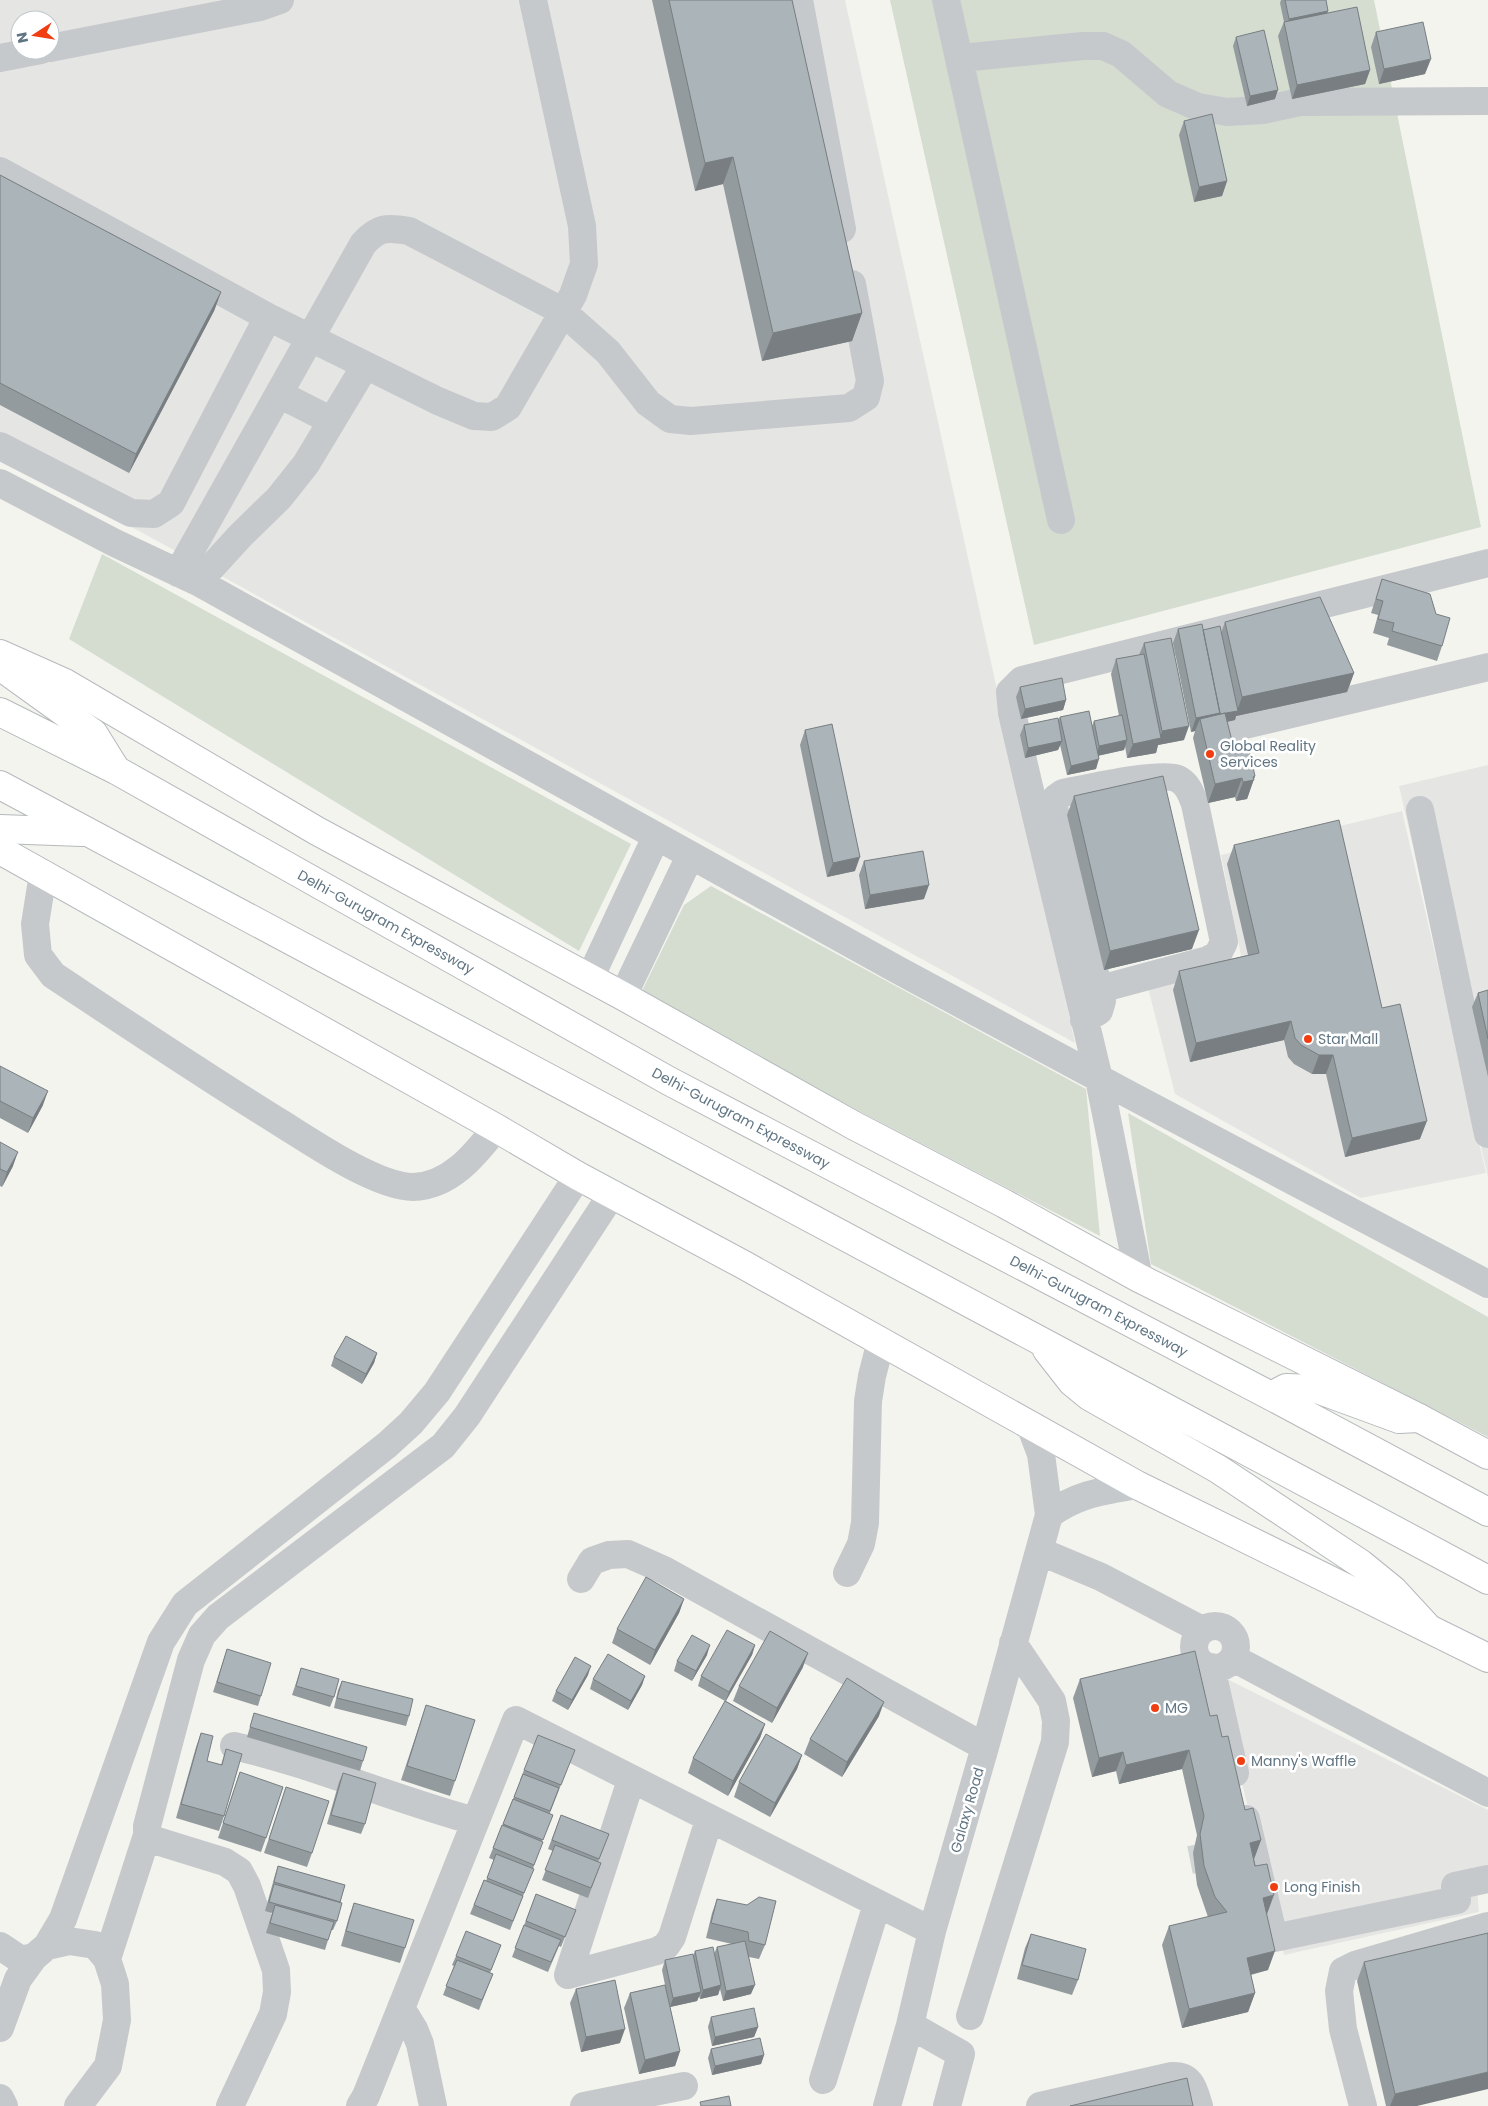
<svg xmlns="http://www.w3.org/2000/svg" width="1488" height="2106" font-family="Poppins,sans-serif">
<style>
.built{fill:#e5e5e3;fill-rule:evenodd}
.green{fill:#d5dcd0}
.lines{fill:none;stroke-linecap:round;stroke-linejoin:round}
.minor-tunnel{stroke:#cfd4d4;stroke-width:28;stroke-dasharray:28 14;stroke-linecap:butt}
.major-casing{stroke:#b6babe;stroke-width:30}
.highway-casing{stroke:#b5b9bc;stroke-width:30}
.minor{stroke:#c6c9cc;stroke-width:28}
.major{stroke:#fff;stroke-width:28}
.highway{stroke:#fff;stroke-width:28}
.wall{fill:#939b9e}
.shaded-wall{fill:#787e81}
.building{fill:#abb4b8;stroke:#787e81}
.poi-dot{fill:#f13d12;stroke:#fff;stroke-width:2}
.labels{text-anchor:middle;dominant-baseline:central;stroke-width:5;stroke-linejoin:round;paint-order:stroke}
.poi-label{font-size:14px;fill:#607583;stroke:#fff;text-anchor:start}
.street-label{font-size:14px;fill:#607583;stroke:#fff}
</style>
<rect width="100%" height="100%" fill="#f4f4ef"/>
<!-- built -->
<path class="built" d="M 0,0 L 845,0 L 1075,1043 L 0,455 ZM 20,20 L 50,20 L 50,50 L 20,50 Z
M 1488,765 L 1488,1177 L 1399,786 Z
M 1402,811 L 1486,1173 L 1361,1198 L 1175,1094 L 1147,984 L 1242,961 L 1221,855 Z
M 1215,1673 L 1488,1810 L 1488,1886 L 1477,1889 L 1479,1912 L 1284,1955 Z"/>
<!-- green -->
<path class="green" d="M 890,0 L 1374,0 L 1481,527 L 1034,645 Z
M 102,554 L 631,844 L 579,951 L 69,639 Z
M 711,886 L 1086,1089 L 1100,1236 L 639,997 L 684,905 Z
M 1128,1113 L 1488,1317 L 1488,1437 L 1151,1264 Z"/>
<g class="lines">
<!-- minor-tunnel -->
<path class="minor-tunnel" d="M 1190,1860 L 1230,1852"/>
<defs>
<path id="major" d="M 0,654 L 65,683 L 317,831 L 623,996 L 853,1125 L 1005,1204 L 1139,1278 L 1419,1418 L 1488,1455
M 0,850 L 496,1128 L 578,1176 L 744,1265 L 1137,1485 L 1488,1658"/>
<path id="highway" d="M 0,666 L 93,733 L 116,770
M 0,712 L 116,770 L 669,1081 L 1271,1396 L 1488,1512
M 0,785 L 1488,1580
M 0,829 L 82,832
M 1047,1350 L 1072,1382 L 1089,1396 L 1218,1469 L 1361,1564 L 1393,1590 L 1428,1628
M 1271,1396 L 1286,1388 L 1317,1389 L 1399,1419 L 1419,1418"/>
</defs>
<!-- major casing -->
<use href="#major" class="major-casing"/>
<!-- highway casing -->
<use href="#highway" class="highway-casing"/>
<!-- minor -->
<path class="minor" d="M 799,0 L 842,229
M 946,0 L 1061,520
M 50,48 L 260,7 L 280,0
M 0,58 L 41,50
M 961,58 L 1083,46 L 1103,46 L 1121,54 L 1168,94 L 1198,107 L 1227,112 L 1263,110 L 1300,102 L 1488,101
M 0,171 L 268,317 L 438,401 L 474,416 L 492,417 L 508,407 L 573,295 L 584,264 L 582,226 L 533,0
M 279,394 L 332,421
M 0,446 L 131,513 L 154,514 L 171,503 L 268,317
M 0,483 L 115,543 L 198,582 L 898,970 L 1130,1095 L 1488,1284
M 178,573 L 363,244 C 378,227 387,227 409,231 L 562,311 L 608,352 L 648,403 L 670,419 L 691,421 L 849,408 L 866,397 L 870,381 L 852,284
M 198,582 L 241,535 L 279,498 L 306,464 L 365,366
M 1228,729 L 1488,667
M 1420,810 L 1488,1134
M 43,874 L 35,924 L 38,955 L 53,975 C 130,1026 206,1077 284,1125 C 314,1144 378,1187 413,1187 C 450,1186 475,1155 496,1128
M 590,978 L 656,837
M 623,996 L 690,856
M 1084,1020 L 1099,1011 L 1102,1001 L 1054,808 L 1056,798 L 1063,793 C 1084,789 1162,771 1178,779 C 1188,784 1191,794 1195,804 L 1224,942 L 1218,954 L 1208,960 L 1100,989
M 1139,1278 L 1099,1079 L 1028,782 L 1012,713 L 1010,692 L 1022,680 L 1488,563
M 1049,1515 C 1077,1494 1103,1491 1137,1485
M 1039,1551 L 1101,1577 L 1202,1630
M 847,1573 L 861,1544 L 865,1523 L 868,1401 L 872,1376 L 881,1341
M 581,1579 L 592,1561 L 609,1555 L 628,1554 L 664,1570 L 985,1747
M1194 1647a21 21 0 1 1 42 0a21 21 0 1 1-42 0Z
M 1233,1658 L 1488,1793
M 1211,1667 L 1235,1773
M 234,1746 C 316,1765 393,1799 475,1821
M 1246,1819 L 1274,1938 L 1457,1900 L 1455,1886 L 1488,1879
M 147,1835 L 157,1841 L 225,1862 L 239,1871 L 247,1886 L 276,1970 L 277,1992 L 273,2014 L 230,2106
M 0,1946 L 21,1960 L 34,1957
M 47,1946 L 69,1941 L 95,1945 L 107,1959 L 115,1984 L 117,2020 L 108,2066 L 78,2106
M 107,1959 L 147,1835 L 147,1826 L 191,1660 L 202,1635 L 218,1617 L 443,1446 L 467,1416 L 612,1194
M 568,1975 L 657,1951 L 666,1946 L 672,1937 L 709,1820
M 568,1975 L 631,1780
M 401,2008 L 414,2029 L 420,2044 L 433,2106
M 970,2016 L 1055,1742 L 1056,1721 L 1052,1701 L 1013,1643
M 910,2025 L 961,2054 L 947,2106
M 0,2028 L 18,1979 L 34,1957 L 47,1946 L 63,1919 L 161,1642 L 185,1604 L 387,1445 L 411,1423 L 437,1392 L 578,1176
M 823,2080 L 877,1904
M 0,2098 L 4,2106
M 360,2106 L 366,2096 L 516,1720 L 932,1931
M 584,2106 L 684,2086
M 887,2106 L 910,2025 L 932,1931 L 985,1747 L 1049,1515 L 1041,1454 L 1030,1425
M 1040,2106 L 1172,2076 C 1192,2075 1194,2090 1199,2106
M 1363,2106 L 1343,2029 L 1339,1991 L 1343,1971 L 1355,1965 L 1488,1926"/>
<!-- major -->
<use href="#major" class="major"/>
<!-- highway -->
<use href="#highway" class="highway"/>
</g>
<!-- wall -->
<path class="wall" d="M 652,0 L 792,0 L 862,313 L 852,341 L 762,361 L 723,184 L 695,191 Z
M 1281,0 L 1326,0 L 1328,11 L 1327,13 L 1370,70 L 1365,84 L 1292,99 L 1278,36 L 1284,22 L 1280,3 Z
M 1376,32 L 1425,74 L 1379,84 L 1371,47 Z
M 1236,37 L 1275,99 L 1247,106 L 1233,46 Z
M 1184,121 L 1227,181 L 1222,196 L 1194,202 L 1179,135 Z
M 0,175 L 221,292 L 214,311 L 129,473 L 0,405 Z
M 1382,579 L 1442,646 L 1437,661 L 1387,645 L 1389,638 L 1373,633 L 1378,615 L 1371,613 Z
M 1225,622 L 1354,673 L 1347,692 L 1236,716 L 1235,720 L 1227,722 L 1235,753 L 1255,776 L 1247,799 L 1236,801 L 1235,797 L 1208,803 L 1193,738 L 1195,731 L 1191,732 L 1173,643 L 1178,629 L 1203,630 L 1221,633 Z
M 1144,643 L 1184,740 L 1158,745 L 1156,753 L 1127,758 L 1125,746 L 1124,750 L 1098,756 L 1096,769 L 1067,775 L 1060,745 L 1058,750 L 1025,758 L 1020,735 L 1024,725 L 1058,720 L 1060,717 L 1092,726 L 1094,721 L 1119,716 L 1111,674 L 1116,659 L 1139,655 Z
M 1020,687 L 1066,700 L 1063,710 L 1021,719 L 1016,697 Z
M 805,730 L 855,871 L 827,877 L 800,745 Z
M 1074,796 L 1192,949 L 1104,970 L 1067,815 Z
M 1234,845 L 1382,1008 L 1420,1139 L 1345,1157 L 1326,1074 L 1312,1074 L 1294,1064 L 1288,1057 L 1284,1040 L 1190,1062 L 1173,990 L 1179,971 L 1248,955 L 1227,864 Z
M 864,861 L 924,899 L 865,909 L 859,875 Z
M 1488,990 L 1488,1077 L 1472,1007 L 1478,993 Z
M 0,1066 L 43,1105 L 28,1133 L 0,1118 Z
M 0,1142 L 13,1166 L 2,1187 L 0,1186 Z
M 377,1353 L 374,1363 L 362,1384 L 331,1366 L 334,1357 Z
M 684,1599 L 679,1613 L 650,1665 L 612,1643 L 617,1629 Z
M 755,1645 L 752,1655 L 726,1701 L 765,1724 L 760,1738 L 728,1796 L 688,1773 L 693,1758 L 725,1701 L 698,1686 L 701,1676 Z
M 227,1649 L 261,1696 L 258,1706 L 213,1692 Z
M 707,1655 L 692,1681 L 674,1671 L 677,1661 Z
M 803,1667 L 772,1723 L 733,1701 L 739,1686 Z
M 301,1668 L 334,1697 L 330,1707 L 292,1695 Z
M 588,1675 L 568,1710 L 552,1701 L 556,1691 Z
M 645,1676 L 642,1685 L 628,1710 L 590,1689 L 593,1679 Z
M 1080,1679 L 1210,1716 L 1222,1737 L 1245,1810 L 1261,1840 L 1254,1859 L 1267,1914 L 1268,1970 L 1251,1975 L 1255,1993 L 1248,2012 L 1182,2028 L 1162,1945 L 1169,1926 L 1208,1917 L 1197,1885 L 1193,1853 L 1197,1835 L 1182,1769 L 1119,1784 L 1116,1771 L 1092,1777 L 1073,1698 Z
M 342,1681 L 409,1716 L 406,1726 L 334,1708 L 338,1690 Z
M 426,1705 L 455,1781 L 450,1796 L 401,1780 Z
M 254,1713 L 363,1761 L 360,1771 L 247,1737 Z
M 879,1716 L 842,1777 L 804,1754 L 810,1739 Z
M 201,1733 L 207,1761 L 221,1765 L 226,1749 L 224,1816 L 219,1831 L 176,1818 L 196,1747 Z
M 802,1755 L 797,1769 L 770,1817 L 734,1797 L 739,1782 Z
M 571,1759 L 550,1813 L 542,1841 L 530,1878 L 510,1930 L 470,1914 L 484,1880 L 486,1881 L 494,1860 L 489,1858 L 513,1799 L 521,1780 L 520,1780 L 524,1770 Z
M 240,1772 L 266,1838 L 261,1852 L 218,1838 Z
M 343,1773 L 365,1824 L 361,1834 L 327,1824 L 339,1782 Z
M 286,1787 L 312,1853 L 307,1867 L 264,1853 Z
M 561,1815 L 609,1834 L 598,1862 L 601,1863 L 588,1898 L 542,1880 L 553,1851 L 548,1849 Z
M 278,1866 L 345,1885 L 340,1903 L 337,1921 L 333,1930 L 331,1930 L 325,1950 L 266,1933 L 272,1913 L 265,1911 L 275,1875 Z
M 536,1894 L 576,1910 L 561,1947 L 559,1946 L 548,1972 L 512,1957 Z
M 717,1899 L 765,1945 L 759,1959 L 749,1957 L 751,1994 L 723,2001 L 720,1989 L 718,1995 L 700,1999 L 699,1996 L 697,2001 L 670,2007 L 680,2051 L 675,2066 L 639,2074 L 624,2008 L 630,1993 L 665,1985 L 662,1970 L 665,1960 L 693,1956 L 695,1951 L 714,1954 L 717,1947 L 732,1944 L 706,1938 L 712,1913 Z
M 354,1903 L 405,1948 L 400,1963 L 341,1946 L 349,1917 Z
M 1031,1934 L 1078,1980 L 1072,1995 L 1017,1979 L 1025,1948 Z
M 501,1945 L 490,1973 L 493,1974 L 479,2010 L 443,1995 L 454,1966 L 452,1965 L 456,1956 Z
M 1364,1962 L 1417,2106 L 1386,2106 L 1357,1981 Z
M 576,1989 L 620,2043 L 581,2052 L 570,2003 Z
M 711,2017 L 758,2027 L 754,2037 L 712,2046 L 708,2027 Z
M 711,2049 L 764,2055 L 761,2064 L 712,2075 L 708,2058 Z"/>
<!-- shaded-wall -->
<path class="shaded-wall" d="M 1328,11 L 1324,21 L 1285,29 L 1289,19 Z
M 1431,59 L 1425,74 L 1379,84 L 1384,69 Z
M 1370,70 L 1365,84 L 1292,99 L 1297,85 Z
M 1278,90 L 1275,99 L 1247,106 L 1250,96 Z
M 733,157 L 723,184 L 695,191 L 705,163 Z
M 1227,181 L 1222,196 L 1194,202 L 1199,187 Z
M 221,292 L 214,311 L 129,473 L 136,454 Z
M 862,313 L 852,341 L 762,361 L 773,333 Z
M 1354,673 L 1347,692 L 1236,716 L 1235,720 L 1216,724 L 1200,719 L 1195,731 L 1191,732 L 1196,718 L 1220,713 L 1237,711 L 1242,697 Z
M 1066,700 L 1063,710 L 1021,719 L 1025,709 Z
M 1189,726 L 1184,740 L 1158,745 L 1156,753 L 1127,758 L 1133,744 L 1160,738 L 1162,731 Z
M 1127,740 L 1124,750 L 1096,756 L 1099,746 Z
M 1062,741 L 1058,750 L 1025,758 L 1028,748 Z
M 1099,759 L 1096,769 L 1067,775 L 1071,766 Z
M 1255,776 L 1247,799 L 1236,801 L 1243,782 Z
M 1242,778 L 1235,797 L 1208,803 L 1215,784 Z
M 860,857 L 855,871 L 827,877 L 833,863 Z
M 929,885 L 924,899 L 865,909 L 870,895 Z
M 1199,930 L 1192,949 L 1104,970 L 1110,951 Z
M 1291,1021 L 1284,1040 L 1190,1062 L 1196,1043 Z
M 1319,1055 L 1333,1055 L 1326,1074 L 1312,1074 Z
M 48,1091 L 43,1105 L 28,1133 L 33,1118 Z
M 1427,1121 L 1420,1139 L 1345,1157 L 1352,1138 Z
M 18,1152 L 13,1166 L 2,1187 L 7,1172 Z
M 377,1353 L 374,1363 L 362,1384 L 366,1374 Z
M 684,1599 L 679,1613 L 650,1665 L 655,1650 Z
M 710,1645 L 707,1655 L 692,1681 L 696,1671 Z
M 755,1645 L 752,1655 L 725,1702 L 729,1692 Z
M 808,1653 L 803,1667 L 772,1723 L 777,1708 Z
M 591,1666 L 588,1675 L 568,1710 L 572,1700 Z
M 645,1676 L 642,1685 L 628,1710 L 631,1701 Z
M 884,1702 L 879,1716 L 842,1777 L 847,1762 Z
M 765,1724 L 760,1738 L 728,1796 L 733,1781 Z
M 1189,1750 L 1182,1769 L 1119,1784 L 1126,1765 Z
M 1123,1752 L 1116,1771 L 1092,1777 L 1099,1758 Z
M 802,1755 L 797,1769 L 770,1817 L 775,1803 Z
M 1261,1840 L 1254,1859 L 1250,1843 Z
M 1274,1895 L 1267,1914 L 1256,1917 L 1263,1898 Z
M 1275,1951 L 1268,1970 L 1240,1977 L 1247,1958 Z
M 721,1985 L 718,1995 L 700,1999 L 703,1990 Z
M 755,1985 L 751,1994 L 723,2001 L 726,1991 Z
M 701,1992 L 697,2001 L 670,2007 L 673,1998 Z
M 1255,1993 L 1248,2012 L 1182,2028 L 1189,2009 Z
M 758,2027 L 754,2037 L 712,2046 L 715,2037 Z
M 625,2029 L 620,2043 L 581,2052 L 586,2037 Z
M 680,2051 L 675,2066 L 639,2074 L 645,2060 Z
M 764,2055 L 761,2064 L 712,2075 L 715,2066 Z
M 1488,2072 L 1488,2089 L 1417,2106 L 1390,2106 L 1395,2094 Z"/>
<!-- building -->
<path class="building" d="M 669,0 L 792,0 L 862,313 L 773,333 L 733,157 L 705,163 Z
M 1285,0 L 1326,0 L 1328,11 L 1289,19 Z
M 1357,7 L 1370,70 L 1297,85 L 1284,22 Z
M 1423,22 L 1431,59 L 1384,69 L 1376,32 Z
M 1264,30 L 1278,90 L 1250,96 L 1236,37 Z
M 1212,114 L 1227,181 L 1199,187 L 1184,121 Z
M 0,175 L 221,292 L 136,454 L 0,383 Z
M 1382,579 L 1430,594 L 1436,614 L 1450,618 L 1442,646 L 1392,631 L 1394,623 L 1378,619 L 1383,601 L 1376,599 Z
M 1320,597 L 1354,673 L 1242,697 L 1225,622 Z
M 1202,624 L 1220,713 L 1196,718 L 1178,629 Z
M 1220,626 L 1238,711 L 1220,714 L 1203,630 Z
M 1171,638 L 1189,726 L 1162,731 L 1144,643 Z
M 1144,654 L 1161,738 L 1133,744 L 1116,659 Z
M 1062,678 L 1066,700 L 1025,709 L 1020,687 Z
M 1089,711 L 1099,759 L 1071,766 L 1060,717 Z
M 1225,713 L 1235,753 L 1249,750 L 1255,776 L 1253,777 L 1254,780 L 1243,782 L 1242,778 L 1215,784 L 1200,719 Z
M 1122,715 L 1127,740 L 1099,746 L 1094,721 Z
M 1058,718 L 1062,741 L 1028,748 L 1024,725 Z
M 832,724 L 860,857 L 833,863 L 805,730 Z
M 1163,776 L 1199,930 L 1110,951 L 1074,796 Z
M 1339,820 L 1382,1008 L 1400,1004 L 1427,1121 L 1352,1138 L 1333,1055 L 1319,1055 L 1301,1045 L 1295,1038 L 1291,1021 L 1196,1043 L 1179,971 L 1259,953 L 1234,845 Z
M 923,851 L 929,885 L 870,895 L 864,861 Z
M 1488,990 L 1488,1039 L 1478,993 Z
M 0,1066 L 48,1091 L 33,1118 L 0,1101 Z
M 0,1142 L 18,1152 L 7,1172 L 0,1169 Z
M 346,1336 L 377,1353 L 366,1374 L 334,1357 Z
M 646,1577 L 684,1599 L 655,1650 L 617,1629 Z
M 727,1630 L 755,1645 L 729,1692 L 701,1676 Z
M 770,1631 L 808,1653 L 777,1708 L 739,1686 Z
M 692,1635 L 710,1645 L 696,1671 L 677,1661 Z
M 227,1649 L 271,1663 L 261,1696 L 217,1682 Z
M 1195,1651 L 1210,1716 L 1217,1715 L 1222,1737 L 1228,1736 L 1245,1810 L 1253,1808 L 1261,1840 L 1250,1843 L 1255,1866 L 1267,1864 L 1274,1895 L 1263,1898 L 1275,1951 L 1247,1958 L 1255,1993 L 1189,2009 L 1169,1926 L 1227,1912 L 1215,1897 L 1204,1866 L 1200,1834 L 1204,1816 L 1189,1750 L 1126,1765 L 1123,1752 L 1099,1758 L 1080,1679 Z
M 608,1654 L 645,1676 L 631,1701 L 593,1679 Z
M 575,1657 L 591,1666 L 572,1700 L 556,1691 Z
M 301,1668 L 339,1679 L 334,1697 L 296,1686 Z
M 847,1678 L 884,1702 L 847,1762 L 810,1739 Z
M 342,1681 L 413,1699 L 409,1716 L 337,1698 Z
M 725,1701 L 765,1724 L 733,1781 L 693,1758 Z
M 426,1705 L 475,1720 L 455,1781 L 407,1766 Z
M 254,1713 L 367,1747 L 363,1761 L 250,1727 Z
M 201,1733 L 213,1736 L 207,1761 L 222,1765 L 226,1749 L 242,1754 L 224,1816 L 181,1804 Z
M 766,1734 L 802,1755 L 775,1803 L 739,1782 Z
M 538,1735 L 575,1750 L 561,1785 L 524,1770 Z
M 240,1772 L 283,1787 L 266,1838 L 223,1823 Z
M 343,1773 L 376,1783 L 365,1824 L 331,1815 Z
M 523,1774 L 559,1788 L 550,1811 L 514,1797 Z
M 286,1787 L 329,1801 L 312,1853 L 269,1839 Z
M 513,1799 L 553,1815 L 543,1840 L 503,1824 Z
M 561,1815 L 609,1834 L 599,1859 L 552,1840 Z
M 502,1825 L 543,1842 L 534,1865 L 493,1848 Z
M 555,1845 L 601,1863 L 591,1888 L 545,1870 Z
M 496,1854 L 534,1869 L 524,1893 L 487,1878 Z
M 278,1866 L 345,1885 L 340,1902 L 274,1882 Z
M 484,1880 L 523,1896 L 513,1921 L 474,1905 Z
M 274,1884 L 342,1903 L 337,1921 L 269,1902 Z
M 536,1894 L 576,1910 L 565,1937 L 526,1921 Z
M 759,1897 L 776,1901 L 765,1945 L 749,1941 L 748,1932 L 711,1923 L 717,1899 L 747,1905 Z
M 354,1903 L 414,1920 L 405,1948 L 346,1931 Z
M 275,1905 L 334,1922 L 328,1940 L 270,1923 Z
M 524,1925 L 561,1940 L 551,1962 L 515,1948 Z
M 466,1931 L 501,1945 L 491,1970 L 456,1956 Z
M 1488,1933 L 1488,2072 L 1395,2094 L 1364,1962 Z
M 1031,1934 L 1086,1949 L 1078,1980 L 1022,1965 Z
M 745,1941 L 755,1985 L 726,1991 L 717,1947 Z
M 713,1947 L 721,1985 L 703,1990 L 695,1951 Z
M 693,1954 L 701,1992 L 673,1998 L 665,1960 Z
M 457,1960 L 493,1974 L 482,2000 L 446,1986 Z
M 615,1980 L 625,2029 L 586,2037 L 576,1989 Z
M 665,1985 L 680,2051 L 645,2060 L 630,1993 Z
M 754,2008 L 758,2027 L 715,2037 L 711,2017 Z
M 760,2038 L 764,2055 L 715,2066 L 711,2049 Z
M 1187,2078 L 1193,2106 L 1070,2106 Z
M 729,2096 L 731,2106 L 701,2106 L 700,2102 Z"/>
<!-- markers -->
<g class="poi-dot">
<circle cx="1210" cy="754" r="5"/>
<circle cx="1308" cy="1039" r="5"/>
<circle cx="1155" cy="1708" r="5"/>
<circle cx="1241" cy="1761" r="5"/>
<circle cx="1274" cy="1887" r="5"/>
</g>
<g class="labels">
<!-- poi labels -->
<g class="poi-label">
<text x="1220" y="746">Global Reality<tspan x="1220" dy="16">Services</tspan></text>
<text x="1318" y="1039">Star Mall</text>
<text x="1165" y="1708">MG</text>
<text x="1251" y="1761">Manny's Waffle</text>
<text x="1284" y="1887">Long Finish</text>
</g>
<!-- street labels -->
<g class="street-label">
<text transform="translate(386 922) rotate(29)">Delhi-Gurugram Expressway</text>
<text transform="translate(741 1118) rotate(28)">Delhi-Gurugram Expressway</text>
<text transform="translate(1099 1306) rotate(28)">Delhi-Gurugram Expressway</text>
<text transform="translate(967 1810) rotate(-74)">Galaxy Road</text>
</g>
</g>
<!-- north arrow -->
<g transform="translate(35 35) rotate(258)"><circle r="24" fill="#ffffff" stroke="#bfc8cd"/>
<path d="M0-4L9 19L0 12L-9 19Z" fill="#f13d12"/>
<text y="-8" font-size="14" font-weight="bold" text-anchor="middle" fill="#607583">N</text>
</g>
</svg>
